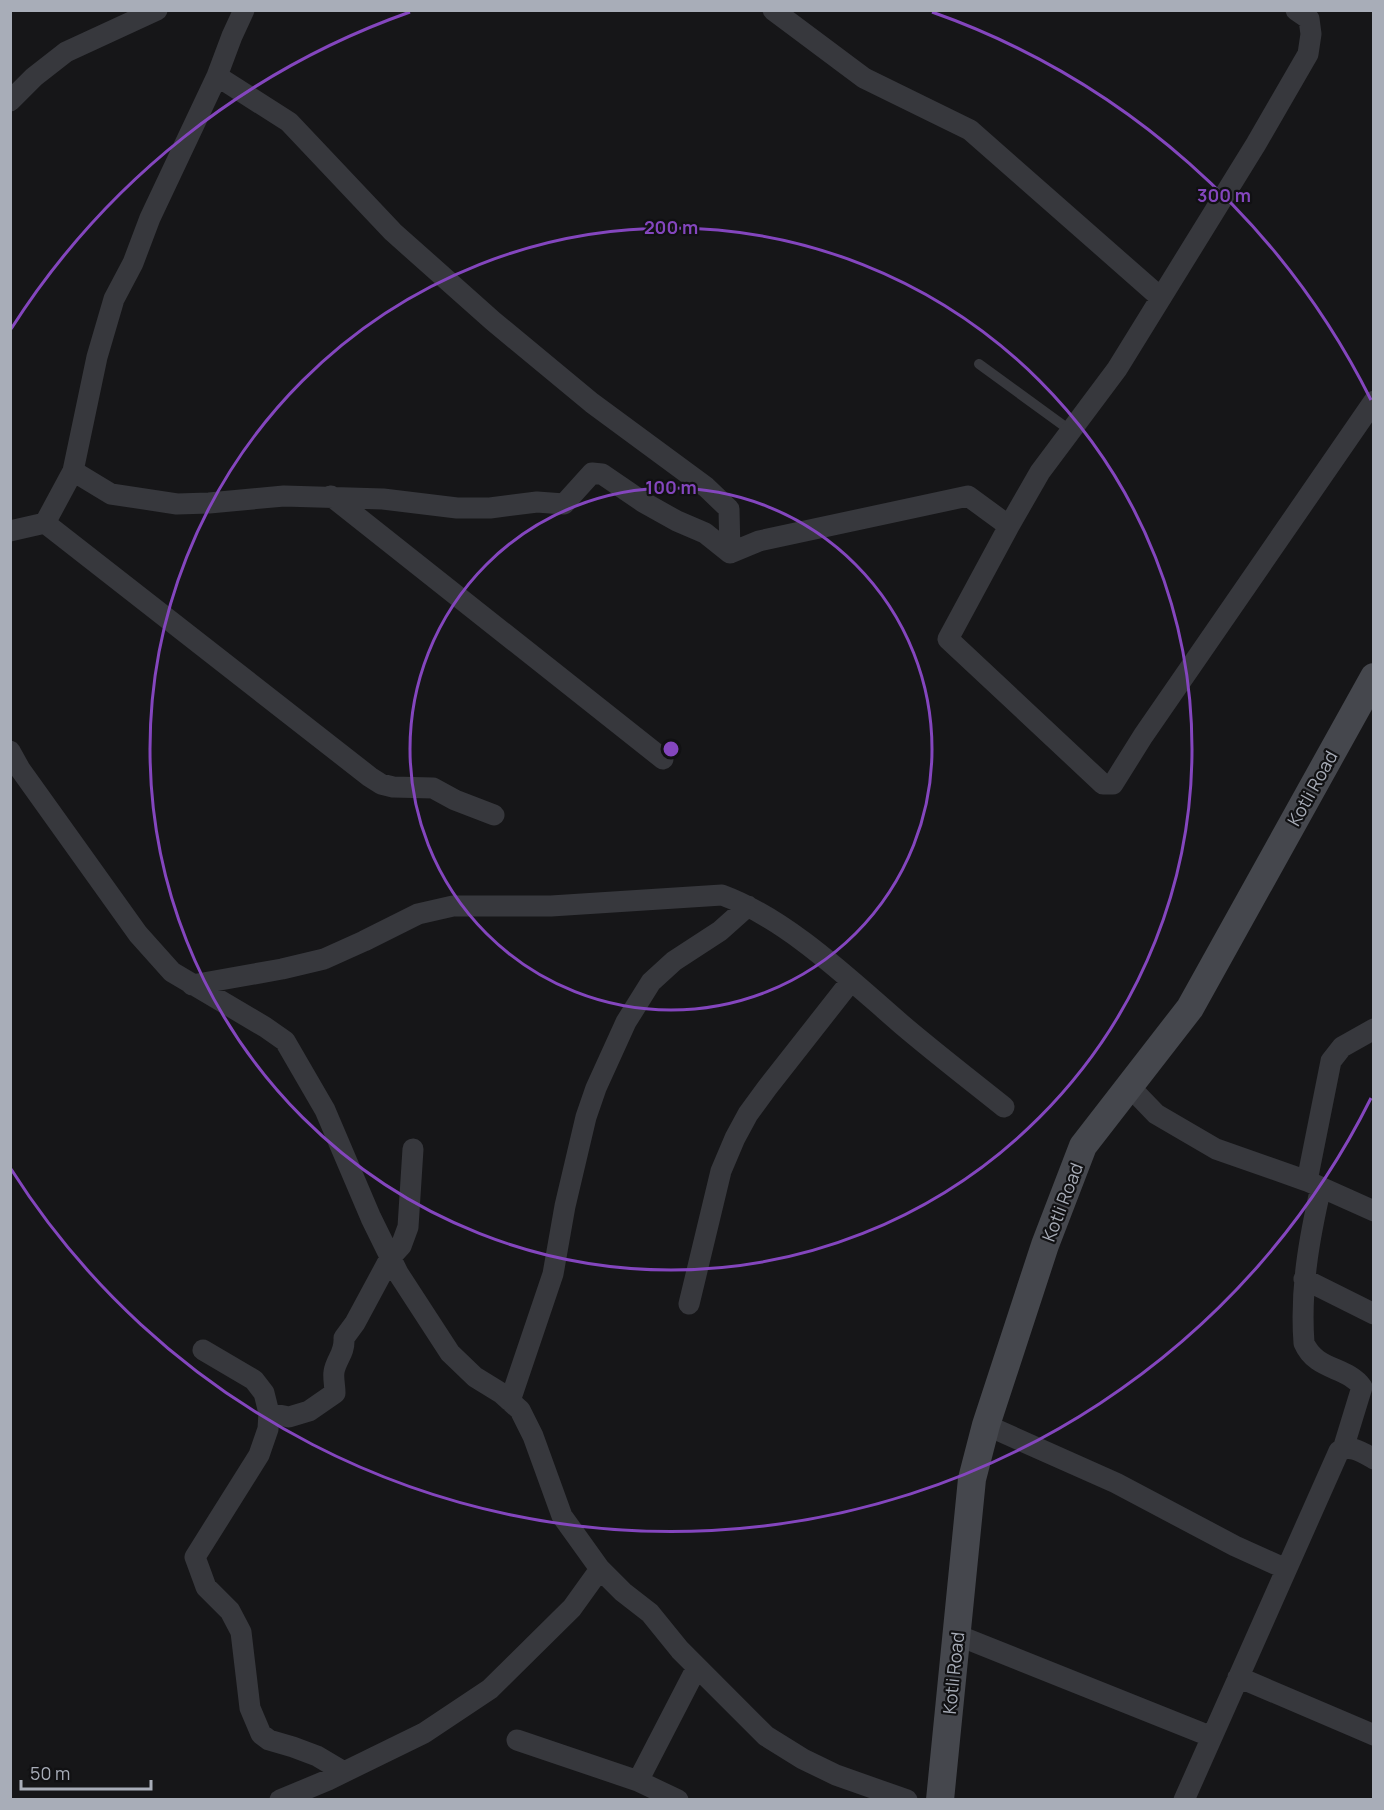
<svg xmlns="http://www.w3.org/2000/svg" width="1384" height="1810" font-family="Manrope,sans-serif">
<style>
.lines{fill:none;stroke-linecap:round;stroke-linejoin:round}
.service{stroke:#37383d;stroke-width:10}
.minor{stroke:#37383d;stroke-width:21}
.secondary{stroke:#45474d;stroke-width:28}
.ring{fill:none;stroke:#8446be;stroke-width:3}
.labels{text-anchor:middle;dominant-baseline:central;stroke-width:4.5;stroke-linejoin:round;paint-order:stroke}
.street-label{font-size:18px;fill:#a8adb8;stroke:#111113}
.centre{fill:#8446be;stroke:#111113;stroke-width:3}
.ring-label{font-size:18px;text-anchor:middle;font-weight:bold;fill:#8446be;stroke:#111113;stroke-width:4.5;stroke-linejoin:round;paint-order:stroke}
</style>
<rect width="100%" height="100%" fill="#161618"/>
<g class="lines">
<!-- service -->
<path class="service" d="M 979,364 L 1071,431"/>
<!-- minor -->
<path class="minor" d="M 773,10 L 864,78 L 970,130 L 1161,298
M 217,76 L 289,122 L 393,232 L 493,321 L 592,403 L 706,487 L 729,509 L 730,553
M 10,101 L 34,77 L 66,52 L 157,10
M 73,471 L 97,357 L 114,299 L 133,263 L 150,218 L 217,76 L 232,36 L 244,10
M 331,496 L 663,759
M 45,523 L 370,777 L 381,784 L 393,787 L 433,788 L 455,800 L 494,815
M 1009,526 L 1040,472 L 1117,369 L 1256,144 L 1308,54 L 1311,34 L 1309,19 L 1296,10
M 10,531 L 45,523 L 73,471 L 111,494 L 177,504 L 209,503 L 284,496 L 383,499 L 457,508 L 490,508 L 537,502 L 564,504 L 592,473 L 602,474 L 643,502 L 677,521 L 705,533 L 730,553 L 759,541 L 968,496 L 1009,526 L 948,639 L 1103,784 L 1113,784 L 1143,736 L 1374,401
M 10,751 L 20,769 L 138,934 L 172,972 L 265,1027 L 285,1041 L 325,1110 L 371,1218 L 398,1273 L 450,1353 L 475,1377 L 501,1393 L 520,1410 L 533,1436 L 562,1516 L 600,1569 L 623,1592 L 650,1613 L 680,1650 L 766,1736 L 803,1759 L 836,1775 L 907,1800
M 192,985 L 282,969 L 324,959 L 364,941 L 418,914 L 453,906 L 551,906 L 722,895 C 787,919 848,978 900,1023 C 934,1052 969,1079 1004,1107
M 1129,1086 L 1156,1114 L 1216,1149 L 1307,1181 L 1374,1211
M 1307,1181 L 1331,1061 L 1342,1047 L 1374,1029
M 1321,1187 C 1309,1239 1300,1290 1304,1343 C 1316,1371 1347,1366 1362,1387 L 1343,1449
M 1304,1279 L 1374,1314
M 689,1304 L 721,1171 L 735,1138 L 748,1114 L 767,1088 L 851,981
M 203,1350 L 254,1380 L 264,1393 L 269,1413 L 289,1417 L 309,1411 L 335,1393 C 335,1386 333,1378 334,1372 C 336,1359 345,1354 344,1338 L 355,1323 L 390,1258 L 401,1246 L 408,1227 L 413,1149
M 510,1401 L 553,1274 L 565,1206 L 586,1117 L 596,1088 L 626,1022 L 651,982 L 674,961 L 720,931 L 748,906
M 269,1413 L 268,1429 L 259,1455 L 195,1557 L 206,1587 L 230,1611 L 241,1632 L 250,1708 L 261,1734 L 269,1740 L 293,1747 L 317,1756 L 344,1772
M 986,1425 L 1116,1483 L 1235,1546 L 1286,1569
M 957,1635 L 1212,1737
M 1238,1677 L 1374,1735
M 517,1740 L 638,1781 L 678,1800
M 638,1781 L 697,1667
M 280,1800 L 328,1780 L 424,1733 L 490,1689 L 572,1608 L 600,1569
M 1184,1800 L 1339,1451 C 1351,1444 1363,1453 1374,1459"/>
<!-- secondary -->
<path class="secondary" d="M 940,1800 L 972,1479 L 986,1425 L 1045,1245 L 1083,1146 L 1190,1008 L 1374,677"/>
</g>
<!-- distance rings -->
<g class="ring">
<circle cx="671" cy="749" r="261"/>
<circle cx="671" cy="749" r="521"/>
<path d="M1371 1098A782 782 0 0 1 11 1169M11 329A782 782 0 0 1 410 12M932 12A782 782 0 0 1 1371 400"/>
</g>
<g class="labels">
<!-- street labels -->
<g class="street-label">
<text transform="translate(1312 788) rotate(-61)">Kotli Road</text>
<text transform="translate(1062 1202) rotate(-69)">Kotli Road</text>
<text transform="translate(953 1673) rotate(-84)">Kotli Road</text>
</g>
</g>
<circle cx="671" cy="749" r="9" class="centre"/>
<g class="ring-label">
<text x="1224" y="202">300 m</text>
<text x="671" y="234">200 m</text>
<text x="671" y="494">100 m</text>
</g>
<!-- border -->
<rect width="1384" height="1810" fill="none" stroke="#a8adb8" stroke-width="24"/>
<!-- scale -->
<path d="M21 1780v9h130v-9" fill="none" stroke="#a8adb8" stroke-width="3"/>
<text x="30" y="1780" font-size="18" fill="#a8adb8" stroke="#111113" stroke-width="4.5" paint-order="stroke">50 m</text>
</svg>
